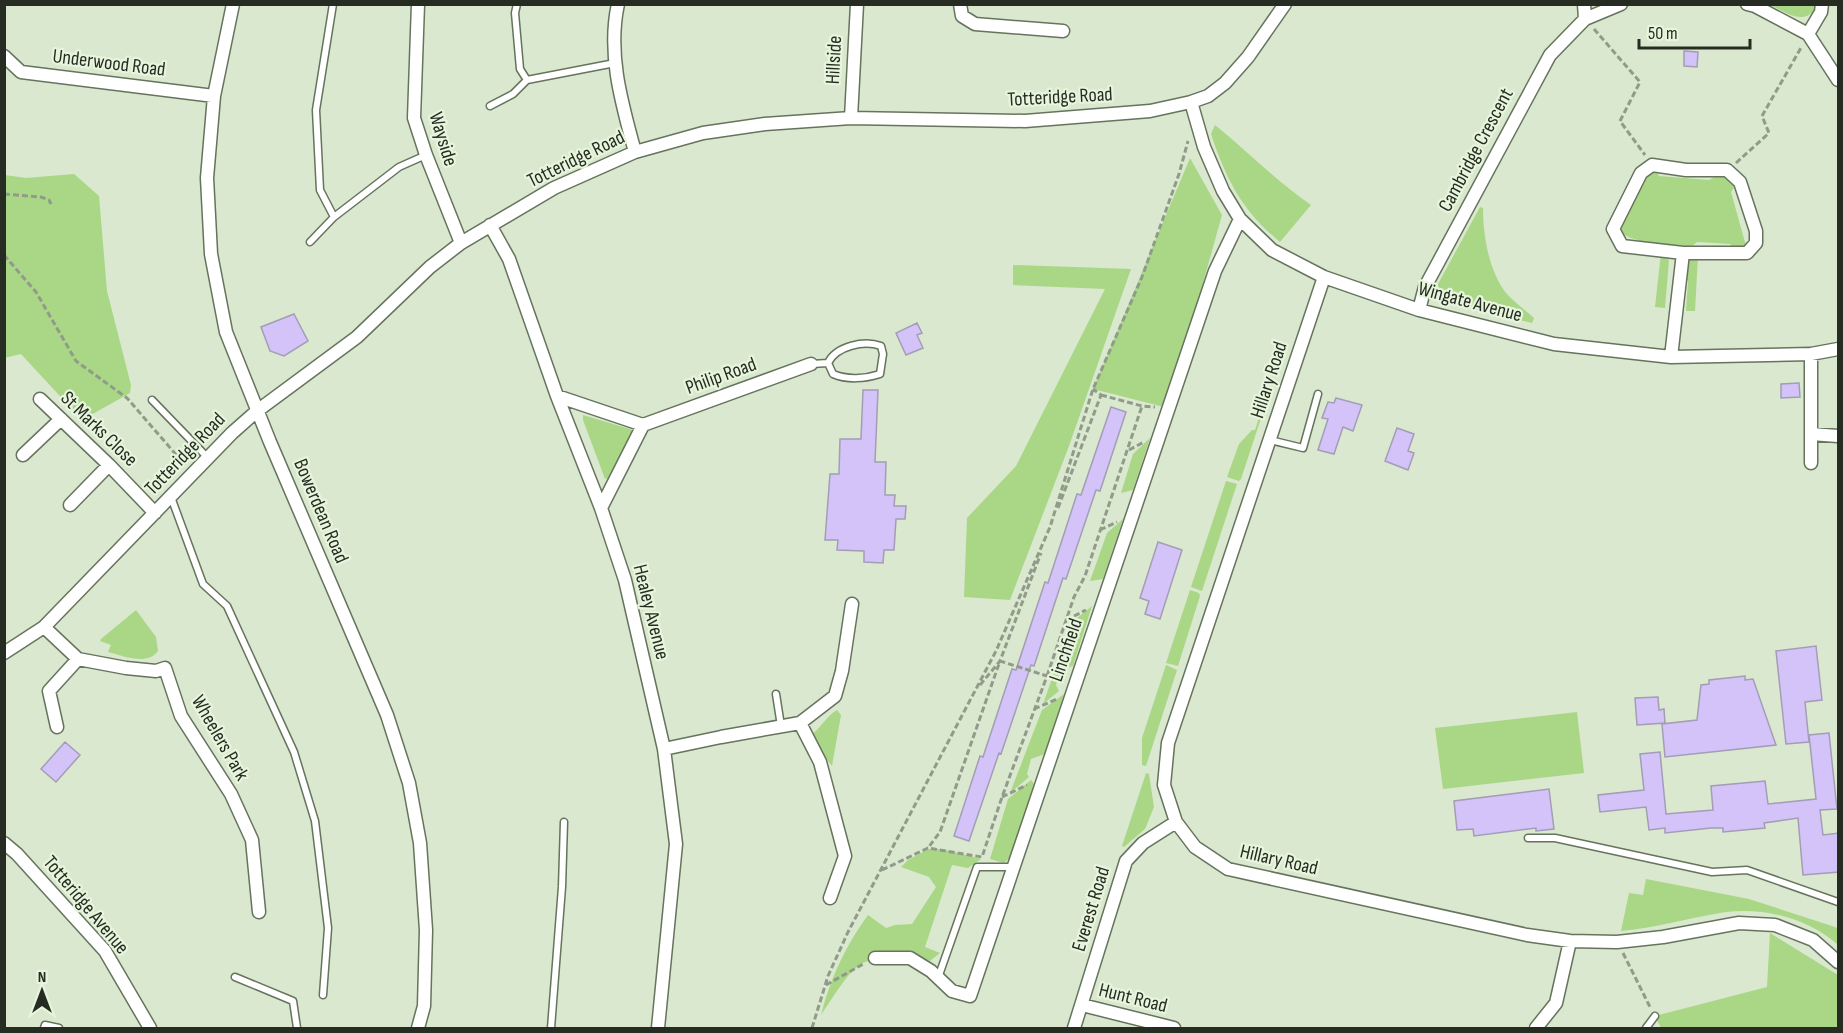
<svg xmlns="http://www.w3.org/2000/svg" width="1843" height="1033" font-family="'Sofia Sans Condensed',sans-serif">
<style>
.green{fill:#a9d786}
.building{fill:#d3c3f9;stroke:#a39db5;stroke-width:1.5}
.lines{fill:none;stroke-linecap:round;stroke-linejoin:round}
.service-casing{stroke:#66735d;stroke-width:9}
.minor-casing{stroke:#66735d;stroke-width:15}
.path{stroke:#909b89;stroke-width:3;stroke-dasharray:6 3;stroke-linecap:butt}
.service{stroke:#fff;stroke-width:6}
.minor{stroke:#fff;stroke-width:12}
.labels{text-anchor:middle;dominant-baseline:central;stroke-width:4.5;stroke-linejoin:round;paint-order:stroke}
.street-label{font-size:20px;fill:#272c23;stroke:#e6f5dc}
</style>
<rect width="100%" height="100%" fill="#d9e8cf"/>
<!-- green -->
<path class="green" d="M 1771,5 L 1818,5 C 1805,27 1788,14 1771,5 Z
M 1215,125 C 1247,151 1276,181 1311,205 L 1280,242 C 1242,211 1226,179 1211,134 Z
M 1190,158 L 1222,215 L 1168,408 L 1093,389 Z
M 1655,170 L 1659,176 L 1709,180 L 1718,175 C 1727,176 1730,178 1735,186 L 1731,192 L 1746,246 L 1740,251 L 1734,250 L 1730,244 L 1697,242 L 1691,247 C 1670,245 1642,245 1623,234 L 1620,222 L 1639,179 Z
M 74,174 L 99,196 L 107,291 L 131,385 L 130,393 L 82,420 L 21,354 L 4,358 L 5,175 L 26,178 Z
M 1480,207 L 1483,208 C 1483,236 1489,271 1506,293 C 1514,302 1525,310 1534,318 L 1532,323 L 1444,302 L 1439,299 L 1438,284 Z
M 1661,253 L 1669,260 L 1665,308 L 1655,307 Z
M 1698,256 L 1695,311 L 1686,311 L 1688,282 L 1684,274 L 1685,266 L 1690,259 Z
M 1013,265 L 1131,269 L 1069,446 L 1010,600 L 964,597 L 967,518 L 1016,466 L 1105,289 L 1013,285 Z
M 1264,402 L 1266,403 L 1241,479 L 1239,481 L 1227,477 L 1239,444 L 1252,430 L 1255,430 Z
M 583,415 L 633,430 L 632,438 L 620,455 L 610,478 L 605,479 L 583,420 Z
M 1150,438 L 1133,490 L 1121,493 L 1133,454 Z
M 1226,481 L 1237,484 L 1202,591 L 1191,587 Z
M 1123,519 L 1103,579 L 1090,581 L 1107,533 Z
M 1190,590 L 1199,593 L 1200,596 L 1178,666 L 1166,663 Z
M 1092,606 L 1073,666 L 1061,670 L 1056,685 L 1059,691 L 1043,704 L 1072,622 Z
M 136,610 L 156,637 L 158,651 C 147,666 124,656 108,652 L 111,645 L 100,641 L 101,639 Z
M 1166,665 L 1177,670 L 1146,766 L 1142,765 L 1142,738 Z
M 1064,694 L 1045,754 L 1031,759 L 1027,774 L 1029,777 L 1010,793 L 1042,710 Z
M 837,710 L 841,715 L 832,766 L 809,736 C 821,729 825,717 837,710 Z
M 1577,712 L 1584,773 L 1443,789 L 1435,728 Z
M 1146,773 L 1149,774 L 1154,807 L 1145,829 L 1124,847 L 1122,846 Z
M 1031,780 L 1035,785 L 1010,858 L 1004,863 L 990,859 L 1008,799 Z
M 929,849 L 942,849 L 981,859 L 968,868 L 952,865 L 925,947 L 940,953 L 930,961 L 899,952 C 888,958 875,958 863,963 C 849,969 830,1002 821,1015 C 831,977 845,947 868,915 L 886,928 L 895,925 L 912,924 L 936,887 L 929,877 L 901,867 L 908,860 Z
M 1646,879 L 1749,899 L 1838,928 L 1838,945 C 1809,919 1765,907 1726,912 C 1691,917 1657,928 1621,931 L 1629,893 L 1643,895 Z
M 1770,933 L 1838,975 L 1838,1028 L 1661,1028 L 1655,1016 L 1767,987 Z"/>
<!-- building -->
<path class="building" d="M 1684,51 L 1698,52 L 1697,67 L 1684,66 Z
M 294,314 L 308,341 L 284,356 L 270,351 L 261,327 Z
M 917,323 L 922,333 L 917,335 L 923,348 L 906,355 L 896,333 Z
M 1799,383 L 1800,397 L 1781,398 L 1781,384 Z
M 863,390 L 878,390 L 875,462 L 886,462 L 885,495 L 895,495 L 894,506 L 906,506 L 905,519 L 896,519 L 894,550 L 884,550 L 883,563 L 864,562 L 864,551 L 837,550 L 838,540 L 825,540 L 830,474 L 839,474 L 840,439 L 861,439 Z
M 1336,398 L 1362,405 L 1353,431 L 1343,427 L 1334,454 L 1318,450 L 1328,419 L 1322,418 L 1328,402 L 1334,403 Z
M 1111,407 L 1126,412 L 1100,491 L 1096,490 L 1066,579 L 1063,578 L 1034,666 L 1031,665 L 1001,754 L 999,753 L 969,841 L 954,836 L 980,756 L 983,757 L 1012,669 L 1016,670 L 1045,582 L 1048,583 L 1077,494 L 1081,495 Z
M 1397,428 L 1414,434 L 1408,451 L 1414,453 L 1408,470 L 1385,461 Z
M 1158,542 L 1182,550 L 1160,619 L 1145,614 L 1149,601 L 1140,598 Z
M 1816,646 L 1822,700 L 1805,702 L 1809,742 L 1786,744 L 1776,651 Z
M 1745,676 L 1745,680 L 1753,679 L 1776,745 L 1665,757 L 1662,724 L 1697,720 L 1701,685 L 1709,684 L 1709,680 Z
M 1658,697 L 1659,710 L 1664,709 L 1665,723 L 1637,725 L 1635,698 Z
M 1829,733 L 1837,809 L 1820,810 L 1823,835 L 1839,833 L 1839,872 L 1803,875 L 1798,818 L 1764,823 L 1765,828 L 1723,832 L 1723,828 L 1711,828 L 1665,833 L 1665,828 L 1649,830 L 1646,807 L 1600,812 L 1598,795 L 1644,790 L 1640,754 L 1660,752 L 1666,814 L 1713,810 L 1711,786 L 1765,781 L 1768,804 L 1816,799 L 1809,735 Z
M 65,742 L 80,755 L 56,782 L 41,769 Z
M 1549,789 L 1554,829 L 1536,831 L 1536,828 L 1474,836 L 1473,829 L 1457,830 L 1454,801 Z"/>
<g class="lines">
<defs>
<path id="service" d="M 333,4 L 316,110 L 320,190 L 334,217 L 399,167 L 426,155
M 517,4 L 515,13 L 520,69 L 527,80 L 615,63
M 490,106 L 513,94 L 527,80
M 310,242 L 334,217
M 811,364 L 828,363 L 833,374 C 847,380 865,379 880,374 L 883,354 L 881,346 C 864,340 836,346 828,363
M 152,400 L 208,458
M 1270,440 L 1303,448 L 1318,394
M 171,497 L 203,584 L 227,606 L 294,752 L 315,821 L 328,928 L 323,995
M 776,694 L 781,726
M 1528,838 L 1555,838 L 1712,872 L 1747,870 L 1838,902
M 235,977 L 293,1001 L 297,1028
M 938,978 L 977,867 L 1013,867
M 44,1028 L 45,1025 L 59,1028
M 551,1028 L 562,887 L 564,822
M 1646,1028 L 1655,1016"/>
<path id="minor" d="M 233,4 L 214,96 L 207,178 L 211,254 L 226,332 L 270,442 L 387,715 L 409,783 L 420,843 L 426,930 L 424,1006 L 418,1028
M 418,4 L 414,118 L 426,155 L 461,243
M 618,4 C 607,54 622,104 635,152
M 960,4 L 962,16 L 975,24 L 1063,31
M 1584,4 L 1585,19
M 1747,4 L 1755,6 L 1808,34 L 1838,80
M 1808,34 L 1821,12 L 1822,4
M 4,56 L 21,72 L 214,96
M 1191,102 L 1204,147 L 1223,191 L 1240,219 L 1272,250 L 1324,277 L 1419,310 L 1554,344 L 1671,357 L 1811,354 L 1838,349
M 851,118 L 857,4
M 490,225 L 509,259 L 557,396 L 601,508 L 625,580 L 664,749 L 676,844 L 658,1028
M 1324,277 L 1168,743 L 1164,785 L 1176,822 L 1195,847 L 1228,869 L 1527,935 L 1570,941 L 1617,942 L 1663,937 L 1739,923 L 1775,925 L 1813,940 L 1838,962
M 1419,310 L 1425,287 L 1550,55 L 1585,19 L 1621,4
M 1811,354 L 1811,463
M 1671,357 L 1683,253 L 1622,246 L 1613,229 L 1641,173 L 1652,165 L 1686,170 L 1727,170 L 1740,182 L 1756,231 L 1756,243 L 1747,253 L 1683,253
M 557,396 L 643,425
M 40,399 L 109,465 L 155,513
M 1811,434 L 1838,436
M 23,455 L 61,419
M 70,505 L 109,465
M 601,508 L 643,425 L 811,364
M 44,627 L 78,659 L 126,668 L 156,671 L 165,668 L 181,716 L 231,794 L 252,840 L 259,912
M 4,653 L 44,627 L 232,433 L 257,411 L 357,337 L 430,267 L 461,243 L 554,188 L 635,152 L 703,133 L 765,124 L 851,118 L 1025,121 L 1150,111 L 1191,102 L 1208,96 L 1225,83 L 1248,57 L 1285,4
M 800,723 L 820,762 L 845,856 L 830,898
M 57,727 L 49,691 L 78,659
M 664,749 L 721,737 L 800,723 L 835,696 L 842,671 L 852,604
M 4,843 L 17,854 L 105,951 L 150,1028
M 875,958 L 910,958 L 931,971 L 952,991 L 970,996 L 1215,271 L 1240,219
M 1082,1005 L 1174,1028
M 1074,1028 L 1126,861 L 1143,843 L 1176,822
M 1536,1028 L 1556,1003 L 1570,941"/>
</defs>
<!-- service casing -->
<use href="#service" class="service-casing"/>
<!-- minor casing -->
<use href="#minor" class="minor-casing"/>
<!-- path -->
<path class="path" d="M 1594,29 L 1640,82 L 1620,121 L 1645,155
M 1736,163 L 1769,133 L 1762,116 L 1802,46
M 4,194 L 41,197 L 49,200 L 51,204
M 4,255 L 36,292 L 76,361 L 127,398 L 185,465
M 1101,395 L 1142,406 L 1155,407
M 1129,450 L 1144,442
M 1058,508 L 1101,395 L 1093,389
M 1100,530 L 1117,522
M 1066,620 L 1086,610
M 1047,676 L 1074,597 L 1085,576 L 1142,406
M 980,685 L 1000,661 L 1041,553
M 1034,709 L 1057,699
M 1002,797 L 1027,785
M 882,870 L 928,848 L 982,857 L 1002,797 L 1047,676 L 1000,661 L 940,832 L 928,848
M 1623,953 L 1651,1009
M 826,985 L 865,963
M 812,1028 L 828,976 L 848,932 L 996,651 L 1050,527 L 1093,389 L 1142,277 L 1179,174 L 1188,141"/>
<!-- service -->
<use href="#service" class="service"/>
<!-- minor -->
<use href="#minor" class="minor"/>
</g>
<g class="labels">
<!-- street labels -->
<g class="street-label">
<text transform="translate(834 60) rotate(-87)">Hillside</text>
<text transform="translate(109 63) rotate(7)">Underwood Road</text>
<text transform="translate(1060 97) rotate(-3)">Totteridge Road</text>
<text transform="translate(443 139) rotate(73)">Wayside</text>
<text transform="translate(1476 150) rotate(-62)">Cambridge Crescent</text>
<text transform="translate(576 159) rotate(-26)">Totteridge Road</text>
<text transform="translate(1470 302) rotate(15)">Wingate Avenue</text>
<text transform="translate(721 376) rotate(-20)">Philip Road</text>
<text transform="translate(1269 380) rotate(-72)">Hillary Road</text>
<text transform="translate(99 429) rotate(44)">St Marks Close</text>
<text transform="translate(185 454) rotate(-46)">Totteridge Road</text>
<text transform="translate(321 511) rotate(67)">Bowerdean Road</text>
<text transform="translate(651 612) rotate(76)">Healey Avenue</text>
<text transform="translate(1066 650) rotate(-71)">Linchfield</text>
<text transform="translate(220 738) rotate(60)">Wheelers Park</text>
<text transform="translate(1279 860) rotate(13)">Hillary Road</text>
<text transform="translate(86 905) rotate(50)">Totteridge Avenue</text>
<text transform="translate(1091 909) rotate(-73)">Everest Road</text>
<text transform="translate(1133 998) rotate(14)">Hunt Road</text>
</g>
</g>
<!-- border -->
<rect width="1843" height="1033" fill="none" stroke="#272c23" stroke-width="12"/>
<!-- north arrow -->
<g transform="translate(42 991)" stroke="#e6f5dc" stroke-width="4.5" paint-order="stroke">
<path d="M0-4.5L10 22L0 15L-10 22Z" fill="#272c23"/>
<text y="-9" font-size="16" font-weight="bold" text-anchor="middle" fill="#272c23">N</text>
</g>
<!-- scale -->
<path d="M1639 39v9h111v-9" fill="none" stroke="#272c23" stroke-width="3"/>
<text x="1648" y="39" font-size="18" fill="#272c23" stroke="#e6f5dc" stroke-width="4.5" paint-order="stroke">50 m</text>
</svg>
